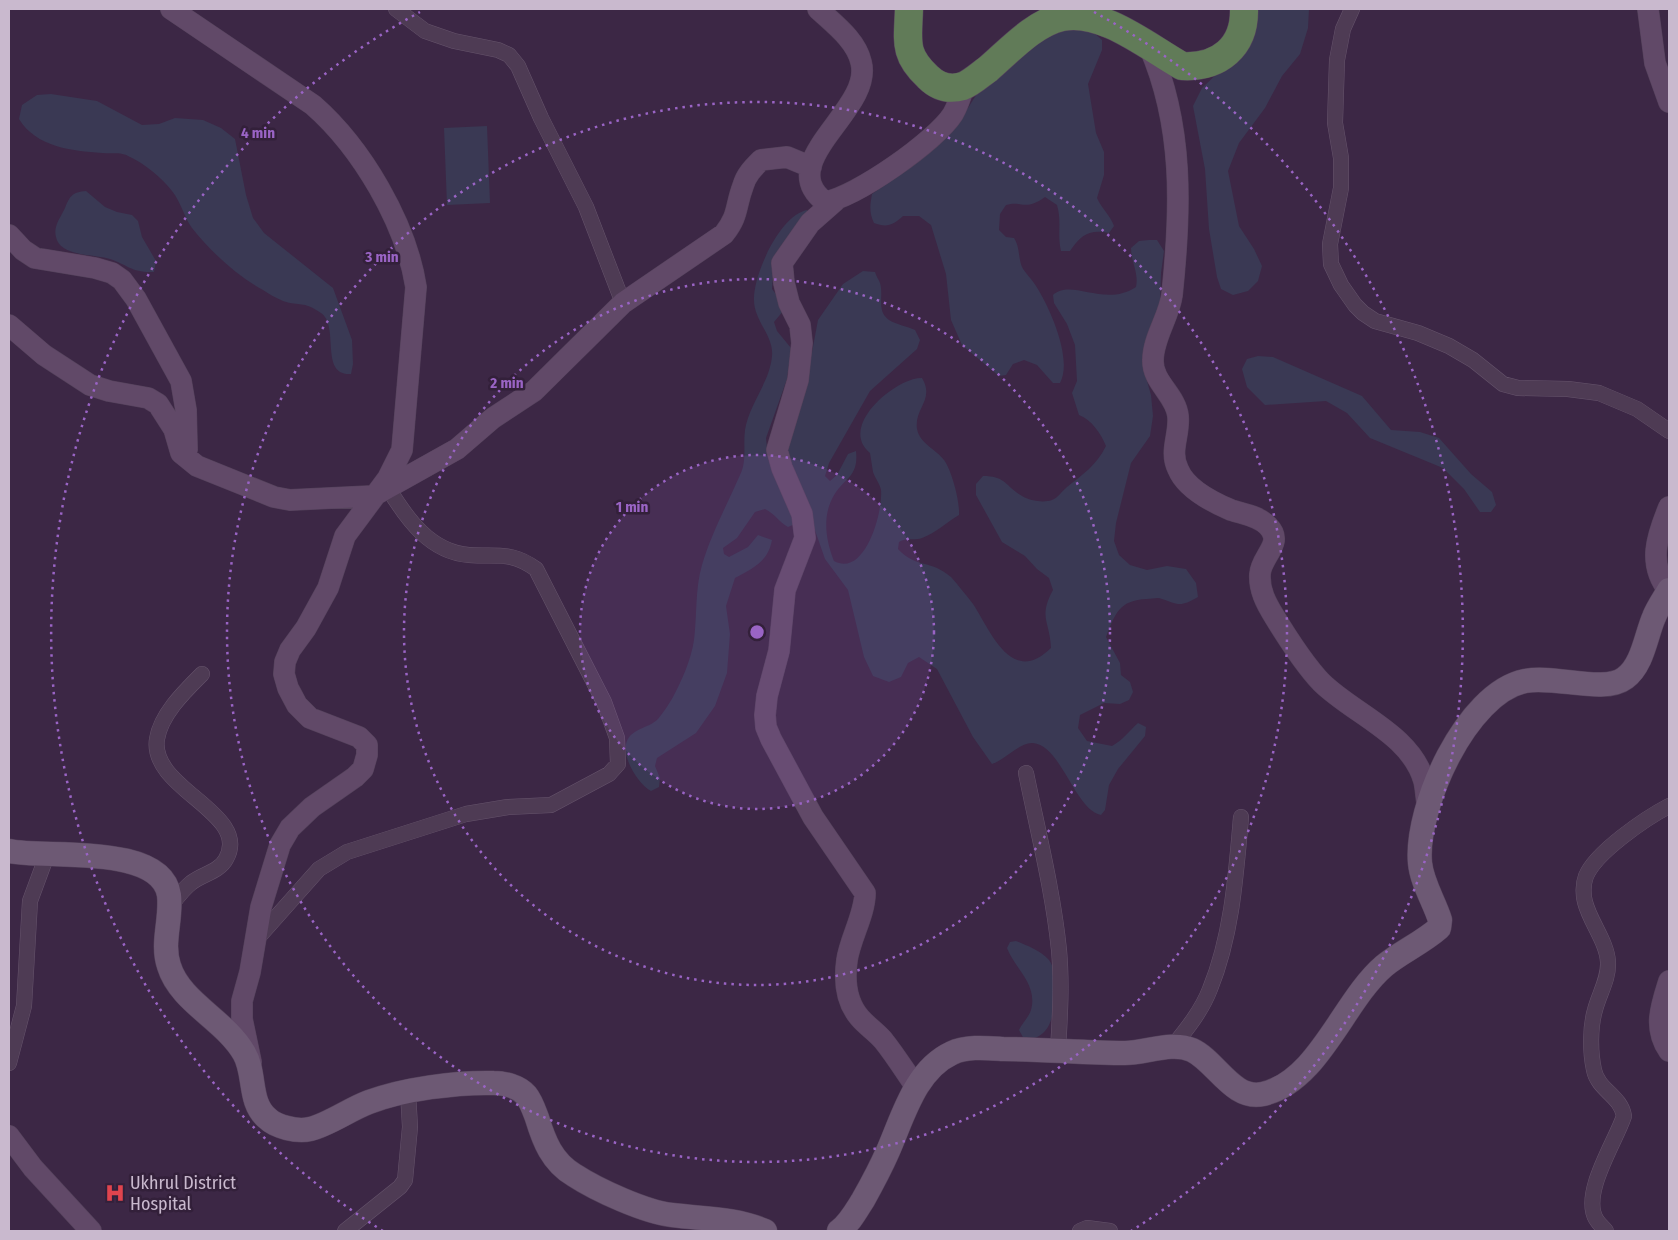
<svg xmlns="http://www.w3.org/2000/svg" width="1678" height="1240" font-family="'Fira Sans Condensed',sans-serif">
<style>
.green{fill:#3a3954}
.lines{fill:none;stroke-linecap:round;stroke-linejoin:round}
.street-casing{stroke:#66546c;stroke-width:16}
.secondary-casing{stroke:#54425b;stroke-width:22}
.primary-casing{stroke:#54425b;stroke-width:25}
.highway-casing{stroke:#56435c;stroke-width:29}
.street{stroke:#4e3b54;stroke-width:15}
.secondary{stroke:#614968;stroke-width:21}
.primary{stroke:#6d5974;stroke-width:24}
.highway{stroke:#617b58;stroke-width:28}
.ring{fill:none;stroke:#9a64c5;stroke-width:2.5;stroke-dasharray:2.5 5}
.labels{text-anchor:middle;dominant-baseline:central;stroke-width:5;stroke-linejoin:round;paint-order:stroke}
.poi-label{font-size:18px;fill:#c9b9ce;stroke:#33203a;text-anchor:start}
.centre{fill:#9a64c5;stroke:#33203a;stroke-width:2.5}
.ring-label{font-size:15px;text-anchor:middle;font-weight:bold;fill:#9a64c5;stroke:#33203a;stroke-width:5;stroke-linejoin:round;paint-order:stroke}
</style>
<rect width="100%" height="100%" fill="#3c2745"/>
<!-- green -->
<path class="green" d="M 1259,9 L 1309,9 L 1308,28 L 1300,54 L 1282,76 L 1265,108 L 1239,143 L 1228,171 L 1239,226 L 1254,249 L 1262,266 L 1258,281 L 1248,291 L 1233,295 L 1221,289 L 1217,277 L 1209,229 L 1205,169 L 1193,106 L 1202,88 L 1226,65 Z
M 1060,28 L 1091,30 L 1102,40 L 1102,50 L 1088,84 L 1096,133 L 1104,152 L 1104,175 L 1097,198 C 1102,209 1110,215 1114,226 L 1109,233 C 1089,229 1081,235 1070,251 L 1061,251 C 1057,234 1062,222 1057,205 L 1045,197 C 1024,212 1023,200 1006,205 L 1000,214 L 999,230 L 1006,237 L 1014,238 C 1020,247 1018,257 1022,267 C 1025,273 1032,279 1036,286 C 1050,308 1073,359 1060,383 L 1053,383 L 1037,365 L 1024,360 L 1013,364 L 1006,375 L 999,376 L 962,345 L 951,320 L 946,274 L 931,225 L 919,216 L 903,216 C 893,225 887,228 874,223 C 869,213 870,205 872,194 L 897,176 L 968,108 L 978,92 L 1006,64 Z
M 51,94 L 97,101 L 142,125 L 159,124 L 175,118 L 203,120 L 221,128 L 235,139 L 246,195 L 253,218 L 264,233 L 333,288 L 352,340 L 353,364 L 351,374 C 319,376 340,326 321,313 C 302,300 301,307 283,301 C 276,298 269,294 263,290 C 236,275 211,252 192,228 C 184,217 181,202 172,191 C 162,178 144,163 128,156 C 122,152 110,154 102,153 C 72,151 36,147 19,119 L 22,105 L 37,95 Z
M 487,126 L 490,203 L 447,205 L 444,128 Z
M 86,191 L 105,207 L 117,212 L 132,215 L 138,221 L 142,237 L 156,261 L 154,272 C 132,273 128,265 110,259 C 95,254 60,257 56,237 C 53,226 61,217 65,208 C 70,196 72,192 86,191 Z
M 807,210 L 808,214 L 774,262 L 772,289 L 782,302 L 784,310 L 774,322 L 777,331 L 791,348 L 787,379 L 766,438 L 768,459 L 795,524 L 788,527 C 779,522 775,514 765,509 L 755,512 L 737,538 L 723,548 L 724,554 L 729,557 L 748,547 L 758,535 L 772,540 C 768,562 753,568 735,578 L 726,606 L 730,634 L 727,673 L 715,706 L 696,733 L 657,758 L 655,766 L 660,778 L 659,787 L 651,791 C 638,784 623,759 626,744 C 630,728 648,729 658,719 C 663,713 669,704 673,697 C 682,680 691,660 694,640 C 697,618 695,588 702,565 C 711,534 727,505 740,475 C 747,461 743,445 745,430 C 749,404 770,382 772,356 C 774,336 754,321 754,300 C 753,275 780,215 807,210 Z
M 1149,240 L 1157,240 L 1164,251 L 1161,273 L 1160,305 L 1145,374 L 1151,395 L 1153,416 L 1150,436 L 1131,463 L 1116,523 L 1114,541 L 1119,555 L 1130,565 L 1147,570 L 1167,566 L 1186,569 L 1196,583 L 1198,597 C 1180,607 1180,605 1162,599 C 1158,597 1152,599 1147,599 C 1119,600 1115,614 1106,637 L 1120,663 L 1121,675 L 1130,682 L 1133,692 L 1129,700 L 1120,704 L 1104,703 L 1080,715 L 1078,728 L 1087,741 L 1112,746 C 1123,740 1129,731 1138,723 L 1146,727 L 1145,736 L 1118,769 L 1109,785 L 1105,810 L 1101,815 C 1075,810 1061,745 1033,743 C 1020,742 1006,759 992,764 L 973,737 L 937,669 L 919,657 L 908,663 L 901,677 L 889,682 L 873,676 L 864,657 L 848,590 L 825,559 L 786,447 L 812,352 L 818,320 L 843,284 L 863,271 L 875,272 C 876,276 879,280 880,283 C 884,296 876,311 889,320 C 897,325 907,326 915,330 L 920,340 L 917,349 L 870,391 L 829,463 L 825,476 L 830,481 L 837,475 L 848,454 L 856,451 C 859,478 843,478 833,497 C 822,517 826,541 834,561 C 865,578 883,512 881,490 C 880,484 875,478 873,472 C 872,466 871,459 870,453 C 837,426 897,377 922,378 C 935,400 914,408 917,429 C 920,444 936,449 944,460 C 952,471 960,502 959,515 C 947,522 936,533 922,538 C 914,541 907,537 899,542 L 898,549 C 917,569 930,559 951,577 C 958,585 966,595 973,604 C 991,631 1011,687 1051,648 C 1050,621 1038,618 1053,590 L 1049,578 L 1037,569 L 1025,556 L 1002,542 L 976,495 L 976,484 L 983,476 C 1006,476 1005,486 1022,496 C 1030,501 1044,503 1052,500 C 1058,498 1062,491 1067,487 C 1083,474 1096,466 1106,446 C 1101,434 1092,420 1079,415 L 1072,393 L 1077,381 L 1075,345 L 1067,324 L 1054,303 L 1053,295 C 1071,278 1105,308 1136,287 C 1139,273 1131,262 1131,248 L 1139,241 Z
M 1258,356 L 1273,357 L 1362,396 L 1391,430 L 1420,432 L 1439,438 L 1471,474 L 1492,492 L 1496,505 L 1491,512 L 1480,512 L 1464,489 L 1443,468 L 1370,438 L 1347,413 L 1326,401 L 1265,405 L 1247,387 L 1242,369 L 1247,359 Z
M 1016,941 C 1028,946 1040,950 1049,960 C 1060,974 1057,1018 1045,1031 C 1040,1037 1033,1039 1025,1041 L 1019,1030 C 1022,1023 1029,1017 1031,1010 C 1038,984 1015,969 1007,948 L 1010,942 Z"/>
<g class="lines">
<defs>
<path id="street" d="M 396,9 L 425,31 L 454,41 L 498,50 L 509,55 L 518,66 L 541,118 L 586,207 L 623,303
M 1352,9 L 1343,29 L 1337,60 L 1335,123 L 1341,158 L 1341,188 L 1330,244 L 1331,264 L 1341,285 L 1355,305 L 1363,313 L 1375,321 L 1418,333 L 1449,346 L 1473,360 L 1503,384 L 1518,388 L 1568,389 L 1599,393 L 1637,409 L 1669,431
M 1026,773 C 1038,832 1053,891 1059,950 C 1062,983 1060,1016 1058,1050
M 169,908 C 176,899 182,890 191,883 C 202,874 219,872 226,859 C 252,813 149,789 157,739 C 161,714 185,691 202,674
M 255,941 L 319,869 L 347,852 L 466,814 L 508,807 L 551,805 L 609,774 L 618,764 L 617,738 L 604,702 L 536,569 C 511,551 498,557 469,555 C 430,552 407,519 388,488
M 1173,1046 C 1187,1029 1202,1010 1210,989 C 1232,935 1236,875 1241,817
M 9,1063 L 24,1006 L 30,901 L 47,855
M 345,1231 L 400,1187 L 405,1180 L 410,1127 L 408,1092
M 1080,1231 L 1087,1228 L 1110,1231
M 1606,1231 C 1603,1227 1598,1223 1596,1219 C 1581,1193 1616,1141 1624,1116 C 1621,1096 1598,1090 1594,1070 C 1590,1052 1590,1027 1595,1010 C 1599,994 1609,979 1608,962 C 1607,942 1590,922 1585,902 C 1583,895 1583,884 1586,876 C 1596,852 1646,818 1669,806"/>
<path id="secondary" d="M 171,9 L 313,105 C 362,148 406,223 416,287 L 402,450 L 388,478 L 345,536 L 328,588 L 306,628 L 290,650 L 285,662 L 284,674 L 288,688 L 297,705 L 310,718 L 359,737 L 367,745 L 367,755 L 363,769 L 355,777 L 312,807 L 290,828 L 280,845 L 261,907 L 250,972 L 242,1001 L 242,1019 L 251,1062
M 818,9 C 834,24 856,40 861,62 C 874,110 772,161 825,202 C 856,197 936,141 953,114 C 958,105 961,96 964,86
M 1648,9 L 1655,63 L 1669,102
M 1149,46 C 1184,126 1181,210 1172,295 C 1169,317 1153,338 1153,360 C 1152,382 1176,395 1178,416 C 1180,435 1169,451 1178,469 C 1186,489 1212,502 1231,510 C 1243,514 1259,516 1268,526 C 1285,543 1261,556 1260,574 C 1259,590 1266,603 1274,616 C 1288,639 1303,663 1321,682 C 1353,714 1411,734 1424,781 C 1426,789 1426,799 1428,808
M 835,201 L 810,223 L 782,263 L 784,283 L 789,303 L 800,325 L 802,343 L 798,380 L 777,450 L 782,468 L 802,514 L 805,538 L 785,590 L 779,651 L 767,696 L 765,715 L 766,727 L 771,739 L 813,817 L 865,893 C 865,914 850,939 847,960 C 844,981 846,1002 860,1018 C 867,1026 876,1032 883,1040 C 895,1055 905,1071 916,1087
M 9,235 L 23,250 L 35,258 L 95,268 L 112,273 L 122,280 L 136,299 L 181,381 L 186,410 L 187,450
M 9,325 L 44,355 L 90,385 L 109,391 L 148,398 L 158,404 L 174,429 L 181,453 L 197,466 L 274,497 L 290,500 L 373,496 L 457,449 L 493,418 L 534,391 L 623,303 L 724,234 C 739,215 735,207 743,186 C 746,175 753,168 761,160 L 787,157 L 811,167
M 1669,591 C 1647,564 1657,536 1669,507
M 1669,981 C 1661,1006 1653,1028 1669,1051
M 9,1136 L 33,1168 L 91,1231"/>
<path id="primary" d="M 9,851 C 46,859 161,843 169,895 C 172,919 161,943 169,966 C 180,1002 225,1020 244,1053 C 256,1073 248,1102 267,1118 C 276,1127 297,1132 310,1129 C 328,1125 350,1109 369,1102 C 404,1089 456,1082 494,1083 C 504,1083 518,1086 526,1095 C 531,1101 534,1110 537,1118 C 544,1141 552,1162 574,1175 C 597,1190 645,1212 672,1215 C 704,1219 735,1218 765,1231
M 839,1231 C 849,1224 856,1211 863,1200 C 872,1184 881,1167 888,1151 C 903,1117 915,1070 952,1053 C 966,1046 987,1048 1003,1049 C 1043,1049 1085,1053 1125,1053 C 1146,1053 1172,1041 1192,1050 C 1216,1061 1233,1101 1263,1094 C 1319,1081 1343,1001 1384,966 C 1401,952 1422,943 1439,928 L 1440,920 C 1434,901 1422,883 1420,863 C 1415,808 1466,693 1525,681 C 1555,675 1604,694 1625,678 C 1643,665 1646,635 1654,617 C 1658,607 1664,599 1669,590"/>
<path id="highway" d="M 909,9 C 908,41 903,54 928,77 C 938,87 950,90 963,86 C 971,83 981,74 988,69 C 1009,51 1034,23 1062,17 C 1103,9 1148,47 1182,66 C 1219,68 1245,47 1244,9"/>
</defs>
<!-- street casing -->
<use href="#street" class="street-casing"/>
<!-- secondary casing -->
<use href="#secondary" class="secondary-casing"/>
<!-- primary casing -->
<use href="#primary" class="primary-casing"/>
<!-- highway casing -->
<use href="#highway" class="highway-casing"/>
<!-- street -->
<use href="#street" class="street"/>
<!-- secondary -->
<use href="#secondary" class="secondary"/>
<!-- primary -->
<use href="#primary" class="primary"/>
<!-- highway -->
<use href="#highway" class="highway"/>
</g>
<!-- distance rings -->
<circle cx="757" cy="632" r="177" fill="#9a64c5" fill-opacity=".12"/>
<g class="ring">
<circle cx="757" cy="632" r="177"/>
<circle cx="757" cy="632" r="353"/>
<circle cx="757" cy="632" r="530"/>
<path d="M383 1231A706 706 0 0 1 420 12M1094 12A706 706 0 0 1 1131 1231"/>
</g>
<!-- icons -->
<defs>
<symbol id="hospital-bare" viewBox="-9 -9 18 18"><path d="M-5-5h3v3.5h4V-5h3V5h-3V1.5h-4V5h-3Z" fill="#e0444e" stroke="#33203a" stroke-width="2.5" paint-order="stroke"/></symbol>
</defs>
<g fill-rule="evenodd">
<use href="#hospital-bare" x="101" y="1179" width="28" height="28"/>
</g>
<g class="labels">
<!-- poi labels -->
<g class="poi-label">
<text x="130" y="1183">Ukhrul District<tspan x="130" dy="21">Hospital</tspan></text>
</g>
</g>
<circle cx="757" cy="632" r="8" class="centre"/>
<g class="ring-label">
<text x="258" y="138">4 min</text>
<text x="382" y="262">3 min</text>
<text x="507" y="388">2 min</text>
<text x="632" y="512">1 min</text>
</g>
<!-- border -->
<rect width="1678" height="1240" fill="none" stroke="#c9b9ce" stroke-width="20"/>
</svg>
